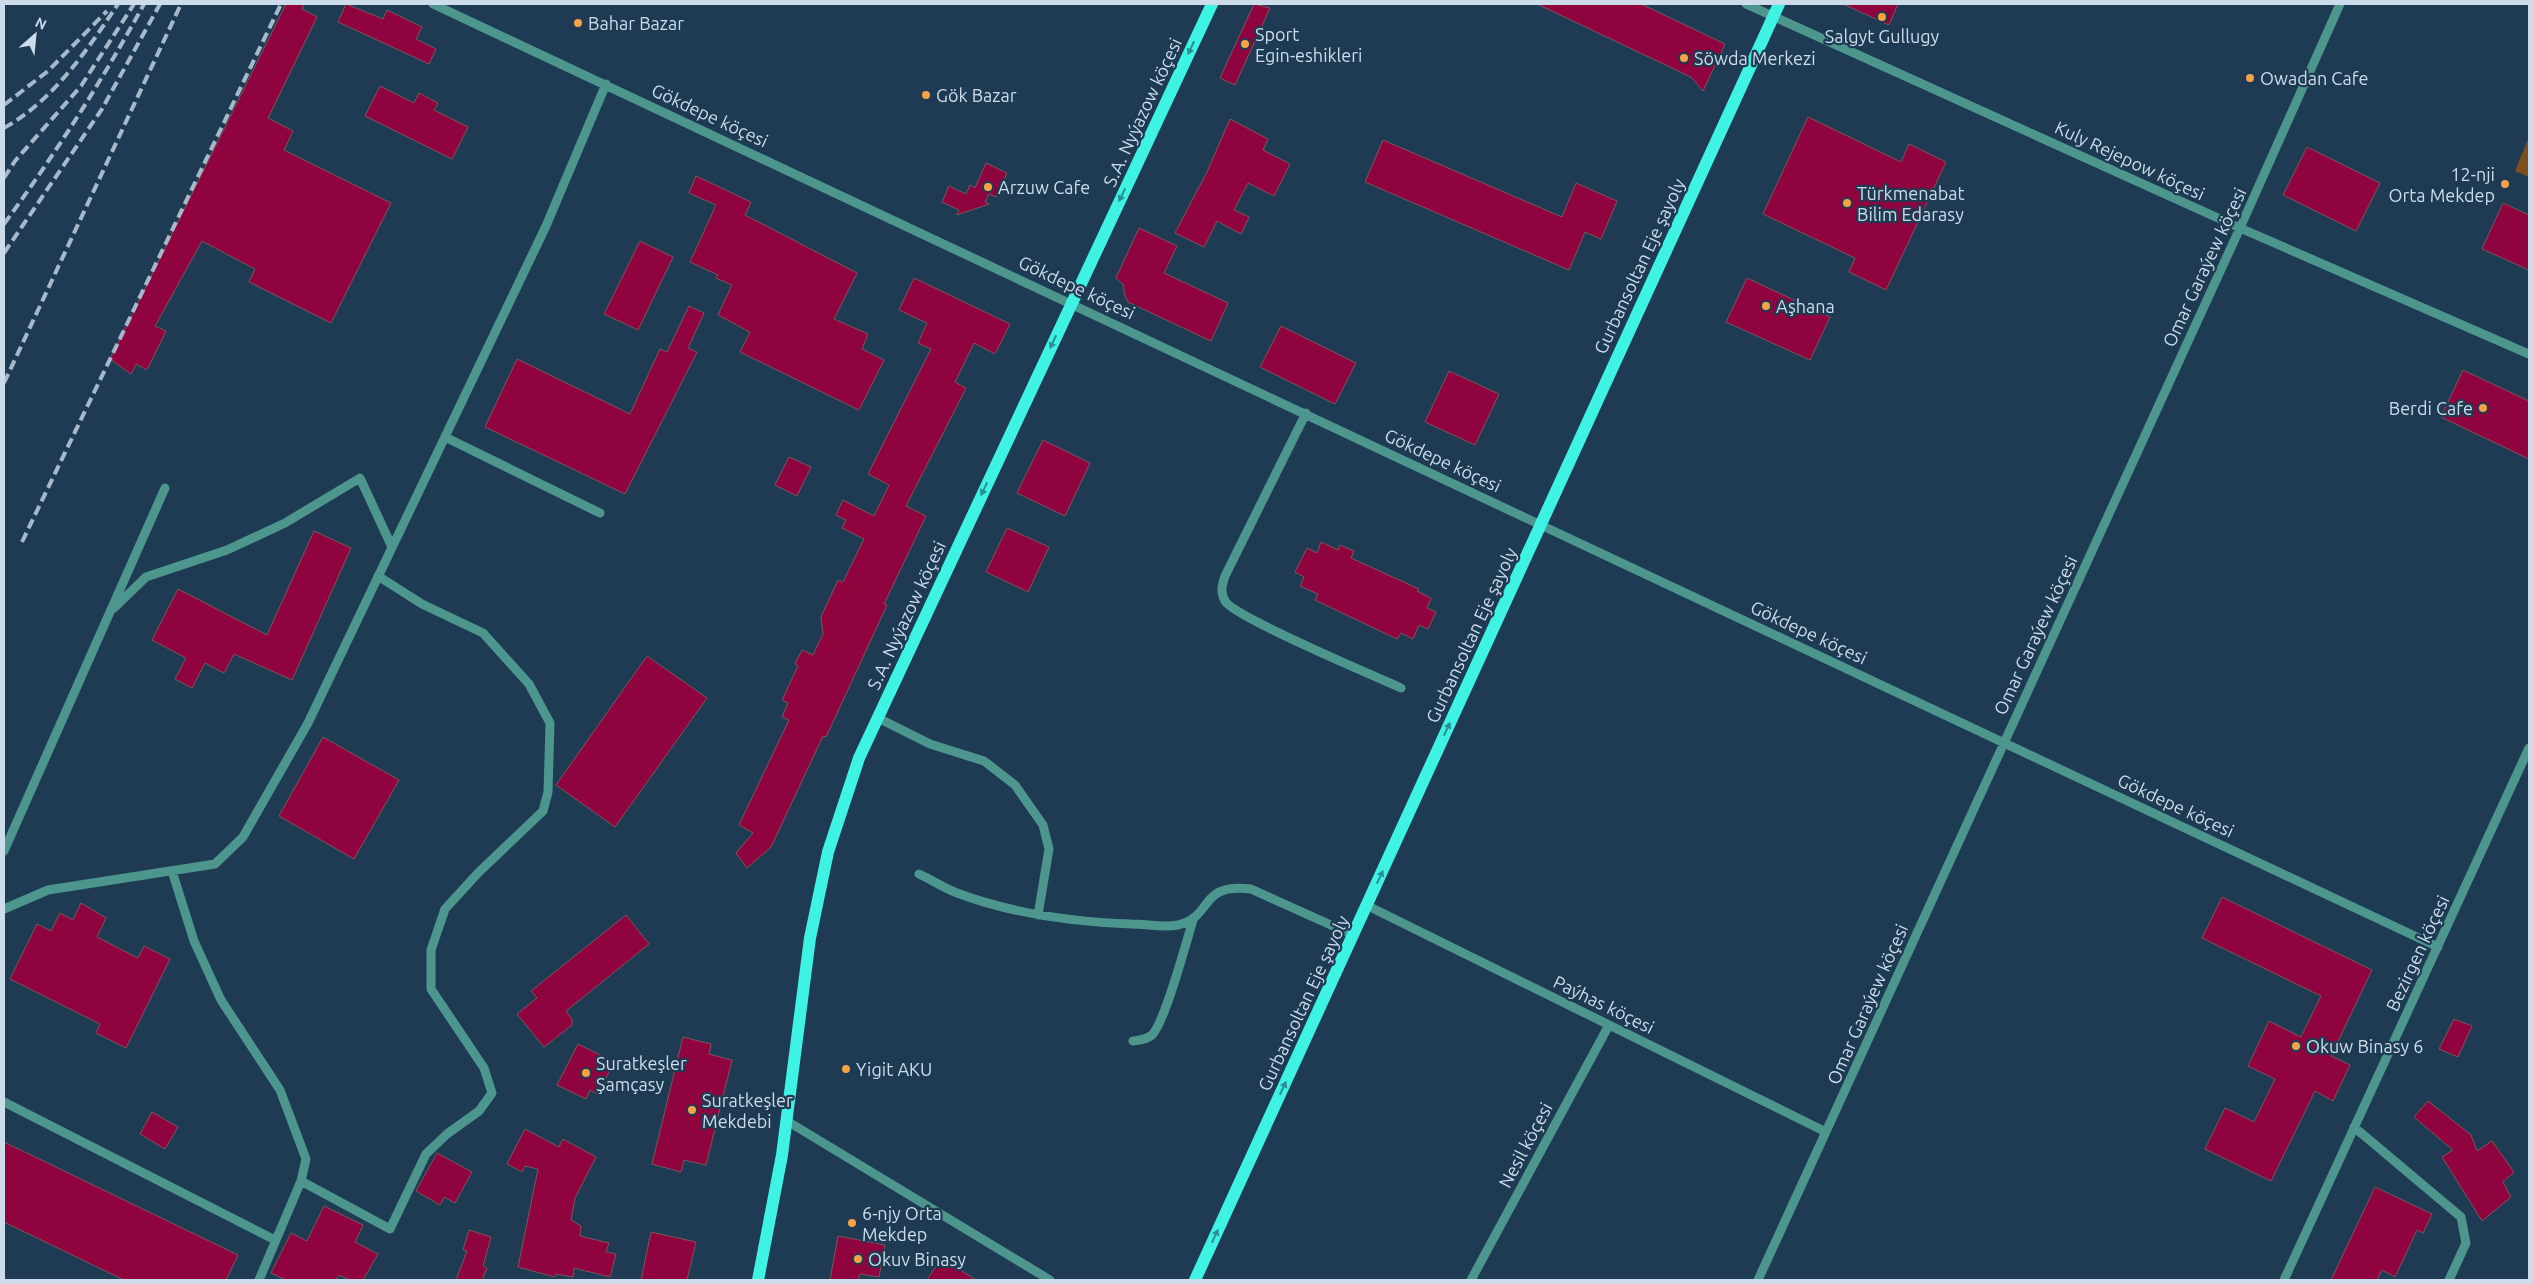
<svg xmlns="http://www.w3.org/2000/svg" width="2533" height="1284" font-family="Ubuntu,sans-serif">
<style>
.green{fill:#7b501d}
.building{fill:#8f033e;stroke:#7d545c}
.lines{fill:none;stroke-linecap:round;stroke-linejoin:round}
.minor{stroke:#4c968e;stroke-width:9}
.major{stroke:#3ef3e4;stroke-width:12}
.rail{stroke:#a6b9ca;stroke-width:4;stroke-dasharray:10 5;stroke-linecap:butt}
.oneway{fill:#2c8e94}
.poi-dot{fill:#f5a345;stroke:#1e3b53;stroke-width:2}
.labels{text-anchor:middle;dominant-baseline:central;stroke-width:4.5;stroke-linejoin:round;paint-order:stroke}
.poi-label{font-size:18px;fill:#ccdceb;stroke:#1e3b53;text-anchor:start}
.street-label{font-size:18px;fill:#ccdceb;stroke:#1e3b53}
</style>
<rect width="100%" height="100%" fill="#1e3b53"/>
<!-- green -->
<path class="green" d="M 2529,137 L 2529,177 L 2515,171 Z"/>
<!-- building -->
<path class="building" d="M 286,4 L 304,4 L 302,9 L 317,17 L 268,118 L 293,131 L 284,150 L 391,203 L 331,323 L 249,282 L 255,269 L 202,241 L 155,326 L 166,331 L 147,370 L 136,364 L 131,374 L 110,359 Z
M 346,4 L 383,19 L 387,10 L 422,27 L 416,39 L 436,49 L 429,64 L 338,22 Z
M 1254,4 L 1270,8 L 1235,85 L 1220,78 Z
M 1537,4 L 1641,4 L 1725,44 L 1703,91 L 1691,77 Z
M 1843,4 L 1898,4 L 1889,25 Z
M 380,86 L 414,103 L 419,93 L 438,103 L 434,110 L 468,127 L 452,159 L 365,116 Z
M 1808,117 L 1901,162 L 1909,144 L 1946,162 L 1886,290 L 1849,272 L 1855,258 L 1763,214 Z
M 1230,119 L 1268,139 L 1263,150 L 1290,164 L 1274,196 L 1248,183 L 1234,210 L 1249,217 L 1241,234 L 1217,221 L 1204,247 L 1175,233 L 1207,172 Z
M 1383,140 L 1562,217 L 1576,183 L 1617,201 L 1601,239 L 1585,232 L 1569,270 L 1365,182 Z
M 2307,147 L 2380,183 L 2356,231 L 2283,195 Z
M 986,163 L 1007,173 L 996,197 L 989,194 L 985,202 L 989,204 L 957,215 L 959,210 L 942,202 L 949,186 L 966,194 L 970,185 L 975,188 Z
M 696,176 L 751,202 L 745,215 L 857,273 L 834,319 L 868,334 L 862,349 L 884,360 L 859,410 L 740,352 L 750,332 L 718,315 L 732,285 L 716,278 L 718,275 L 690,262 L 716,205 L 689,193 Z
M 2503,203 L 2529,215 L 2529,270 L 2482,249 Z
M 1139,228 L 1177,246 L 1164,273 L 1228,303 L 1211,341 L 1128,302 L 1125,296 L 1123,284 L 1116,278 Z
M 640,241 L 673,257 L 638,330 L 604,314 Z
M 914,278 L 1010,324 L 995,354 L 974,343 L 955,382 L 966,388 L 906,506 L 926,516 L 884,604 L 887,605 L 826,737 L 823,736 L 771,847 L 747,868 L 736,853 L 753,833 L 739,825 L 789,720 L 782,717 L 788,703 L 782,700 L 798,666 L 795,664 L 802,650 L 813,655 L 823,634 L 821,617 L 838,580 L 843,582 L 864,539 L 842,528 L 846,520 L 836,515 L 843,500 L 874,516 L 889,485 L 868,474 L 931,349 L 918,343 L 927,323 L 899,310 Z
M 1747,278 L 1830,317 L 1810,360 L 1726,322 Z
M 689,306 L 704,313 L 688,348 L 697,352 L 625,494 L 485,427 L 517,359 L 630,414 L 660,349 L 667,352 Z
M 1281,326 L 1356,363 L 1335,404 L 1260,367 Z
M 2463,370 L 2529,401 L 2529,459 L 2441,417 Z
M 1449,371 L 1499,394 L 1475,445 L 1425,422 Z
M 1043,440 L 1090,463 L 1065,516 L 1017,493 Z
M 789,457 L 811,467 L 797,496 L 775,485 Z
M 1007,528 L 1049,547 L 1028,592 L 986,572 Z
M 314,531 L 351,548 L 292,680 L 234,654 L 224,673 L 205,663 L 192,688 L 175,679 L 186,658 L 152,640 L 178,589 L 267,635 Z
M 1321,542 L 1338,550 L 1340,545 L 1354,551 L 1351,558 L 1419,589 L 1417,591 L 1431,598 L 1427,608 L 1436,612 L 1428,629 L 1419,625 L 1413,639 L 1401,633 L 1397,639 L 1315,600 L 1318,594 L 1300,586 L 1304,577 L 1295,572 L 1307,548 L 1317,553 Z
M 647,656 L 707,698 L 615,827 L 556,785 Z
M 323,737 L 399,780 L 354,859 L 279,816 Z
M 2222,897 L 2372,970 L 2331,1056 L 2350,1065 L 2333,1101 L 2315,1091 L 2271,1181 L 2205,1149 L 2225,1108 L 2254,1122 L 2275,1079 L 2248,1066 L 2269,1021 L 2301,1037 L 2321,996 L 2202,938 Z
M 81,903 L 106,918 L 97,937 L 138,958 L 144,946 L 170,959 L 126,1048 L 96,1033 L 100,1024 L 10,979 L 37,924 L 51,931 L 60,913 L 73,920 Z
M 626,915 L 649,944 L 566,1011 L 572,1019 L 572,1025 L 544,1047 L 517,1014 L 537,998 L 531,991 Z
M 2454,1019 L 2472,1026 L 2458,1057 L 2439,1049 Z
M 683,1037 L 711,1044 L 709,1054 L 732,1060 L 706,1165 L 684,1160 L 681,1172 L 652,1164 Z
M 578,1044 L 614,1062 L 598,1094 L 590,1090 L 586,1099 L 557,1085 Z
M 2428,1101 L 2471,1135 L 2477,1151 L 2492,1141 L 2514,1172 L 2503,1182 L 2511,1197 L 2482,1221 L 2442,1157 L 2453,1150 L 2414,1117 Z
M 152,1112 L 178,1127 L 165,1149 L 140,1134 Z
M 525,1129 L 559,1147 L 563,1139 L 596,1157 L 575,1198 L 571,1220 L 581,1226 L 580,1236 L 609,1243 L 606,1252 L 616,1254 L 610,1277 L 574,1268 L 573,1277 L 556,1274 L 555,1277 L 518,1267 L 538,1169 L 525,1166 L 522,1172 L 507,1164 Z
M 4,1142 L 238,1255 L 226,1280 L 124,1280 L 4,1222 Z
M 437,1153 L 472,1172 L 455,1203 L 444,1197 L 440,1205 L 416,1191 Z
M 2375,1187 L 2432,1214 L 2423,1233 L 2417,1230 L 2395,1277 L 2382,1270 L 2377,1280 L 2331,1280 Z
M 324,1206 L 363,1225 L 355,1242 L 378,1254 L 363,1280 L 350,1280 L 339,1275 L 336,1280 L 286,1280 L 271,1273 L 291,1233 L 307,1241 Z
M 469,1230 L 491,1237 L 483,1266 L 487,1268 L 482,1280 L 456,1280 L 467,1251 L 463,1250 Z
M 651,1232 L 696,1242 L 687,1280 L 641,1280 Z
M 838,1236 L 885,1245 L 879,1277 L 860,1274 L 858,1280 L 830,1280 Z
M 942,1258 L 976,1280 L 927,1280 Z"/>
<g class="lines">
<!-- minor -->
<path class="minor" d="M 433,4 L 2438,947
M 1746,4 L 2240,228 L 2529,354
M 1306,413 L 1225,576 C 1222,585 1220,592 1225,601 C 1234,617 1375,676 1401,688
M 445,437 L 600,513
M 114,608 L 146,577 L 227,550 L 285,523 L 360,478 L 392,547
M 878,718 L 930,744 L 984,761 L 1015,785 L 1043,825 L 1049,849 L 1038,915
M 4,851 L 165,488
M 172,871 L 194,941 L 221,1000 L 280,1090 L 306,1159 L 301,1181 L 259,1280
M 919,874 C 932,880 944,888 957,893 C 1013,914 1073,922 1132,924 C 1146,924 1164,928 1178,925 C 1215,916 1197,883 1251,889 L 1353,935
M 1366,905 L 1826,1132
M 4,909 L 48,890 L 215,864 L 243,837 L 308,723 L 546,226 L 606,84
M 1133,1041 C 1140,1040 1146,1040 1152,1035 C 1165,1022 1186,943 1193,920
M 4,1102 L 275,1240
M 787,1121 L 1050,1280
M 2354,1127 L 2461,1217 L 2466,1243 L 2449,1280
M 301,1181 L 390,1229 L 426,1154 L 447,1134 L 479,1111 L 492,1093 L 484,1068 L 431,989 L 431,950 L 445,909 L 478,873 L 543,811 L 548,792 L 550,723 L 529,684 L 483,633 L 422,604 L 378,576
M 1471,1280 L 1609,1025
M 1758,1280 L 2240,228 L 2340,4
M 2284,1280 L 2529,748"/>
<!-- major -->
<path class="major" d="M 758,1280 L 782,1155 L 810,938 L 828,852 L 859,758 L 1212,4
M 1195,1280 L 1779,4"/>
<!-- rail -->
<path class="rail" d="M 4,105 L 48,71 L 107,11
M 4,128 C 53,101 88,49 118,4
M 4,178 L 15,161 L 81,86 L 134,4
M 4,224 C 56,153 102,81 144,4
M 4,253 L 102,109 L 160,4
M 4,383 L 181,4
M 22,542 L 281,4"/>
</g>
<!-- one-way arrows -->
<defs><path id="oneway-solid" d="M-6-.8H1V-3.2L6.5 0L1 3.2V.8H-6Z" transform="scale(1.25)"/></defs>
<g class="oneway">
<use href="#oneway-solid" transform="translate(1191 48) rotate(115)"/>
<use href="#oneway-solid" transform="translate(1122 195) rotate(115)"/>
<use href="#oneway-solid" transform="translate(1053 342) rotate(115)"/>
<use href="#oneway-solid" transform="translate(984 489) rotate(115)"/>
<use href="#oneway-solid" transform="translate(1447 729) rotate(-65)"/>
<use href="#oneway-solid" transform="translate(1380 877) rotate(-65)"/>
<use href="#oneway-solid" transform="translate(1283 1088) rotate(-65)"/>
<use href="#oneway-solid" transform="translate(1215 1236) rotate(-65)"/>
</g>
<!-- markers -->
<g class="poi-dot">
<circle cx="1882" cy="17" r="5"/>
<circle cx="578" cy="23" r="5"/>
<circle cx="1245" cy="44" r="5"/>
<circle cx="1684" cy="58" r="5"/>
<circle cx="2250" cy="78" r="5"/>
<circle cx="926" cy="95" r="5"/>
<circle cx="2505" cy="184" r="5"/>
<circle cx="988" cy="187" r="5"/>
<circle cx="1847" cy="203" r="5"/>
<circle cx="1766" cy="306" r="5"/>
<circle cx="2483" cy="408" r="5"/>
<circle cx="2296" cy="1046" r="5"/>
<circle cx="846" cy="1069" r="5"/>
<circle cx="586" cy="1073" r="5"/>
<circle cx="692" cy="1110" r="5"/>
<circle cx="852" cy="1223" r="5"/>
<circle cx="858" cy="1259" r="5"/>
</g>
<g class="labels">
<!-- poi labels -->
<g class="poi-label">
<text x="588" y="23">Bahar Bazar</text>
<text x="1255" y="34">Sport<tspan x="1255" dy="21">Egin-eshikleri</tspan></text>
<text x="1882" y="36" text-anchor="middle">Salgyt Gullugy</text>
<text x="1694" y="58">Söwda Merkezi</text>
<text x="2260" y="78">Owadan Cafe</text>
<text x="936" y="95">Gök Bazar</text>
<text x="2495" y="174" text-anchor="end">12-nji<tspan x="2495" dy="21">Orta Mekdep</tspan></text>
<text x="998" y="187">Arzuw Cafe</text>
<text x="1857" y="193">Türkmenabat<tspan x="1857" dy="21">Bilim Edarasy</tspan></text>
<text x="1776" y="306">Aşhana</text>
<text x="2473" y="408" text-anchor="end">Berdi Cafe</text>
<text x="2306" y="1046">Okuw Binasy 6</text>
<text x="596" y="1063">Suratkeşler<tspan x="596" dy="21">Şamçasy</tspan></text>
<text x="856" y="1069">Yigit AKU</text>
<text x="702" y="1100">Suratkeşler<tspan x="702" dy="21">Mekdebi</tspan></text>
<text x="862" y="1213">6-njy Orta<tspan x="862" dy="21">Mekdep</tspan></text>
<text x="868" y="1259">Okuv Binasy</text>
</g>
<!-- street labels -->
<g class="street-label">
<text transform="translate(1142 112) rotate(-65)">S.A. Nyýazow köçesi</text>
<text transform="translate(710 115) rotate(25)">Gökdepe köçesi</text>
<text transform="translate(2130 160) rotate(25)">Kuly Rejepow köçesi</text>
<text transform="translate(1639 266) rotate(-65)">Gurbansoltan Eje şayoly</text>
<text transform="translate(2204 267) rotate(-65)">Omar Garaýew köçesi</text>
<text transform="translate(1077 287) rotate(25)">Gökdepe köçesi</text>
<text transform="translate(1443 460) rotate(25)">Gökdepe köçesi</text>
<text transform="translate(906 615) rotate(-65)">S.A. Nyýazow köçesi</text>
<text transform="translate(1809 632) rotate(25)">Gökdepe köçesi</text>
<text transform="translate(1471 635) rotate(-65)">Gurbansoltan Eje şayoly</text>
<text transform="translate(2035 635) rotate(-65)">Omar Garaýew köçesi</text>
<text transform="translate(2176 805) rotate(25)">Gökdepe köçesi</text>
<text transform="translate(2417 953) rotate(-65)">Bezirgen köçesi</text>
<text transform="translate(1303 1003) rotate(-65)">Gurbansoltan Eje şayoly</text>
<text transform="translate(1604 1004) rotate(26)">Paýhas köçesi</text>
<text transform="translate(1867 1004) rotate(-66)">Omar Garaýew köçesi</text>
<text transform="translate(1525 1145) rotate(-62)">Nesil köçesi</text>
</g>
</g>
<!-- border -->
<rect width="2533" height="1284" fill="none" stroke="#ccdceb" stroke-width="10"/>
<!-- north arrow -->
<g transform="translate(35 35) rotate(27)" stroke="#1e3b53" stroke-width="4" paint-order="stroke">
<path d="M0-4L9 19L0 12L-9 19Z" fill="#ccdceb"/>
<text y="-8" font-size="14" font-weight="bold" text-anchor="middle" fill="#ccdceb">N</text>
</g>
</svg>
